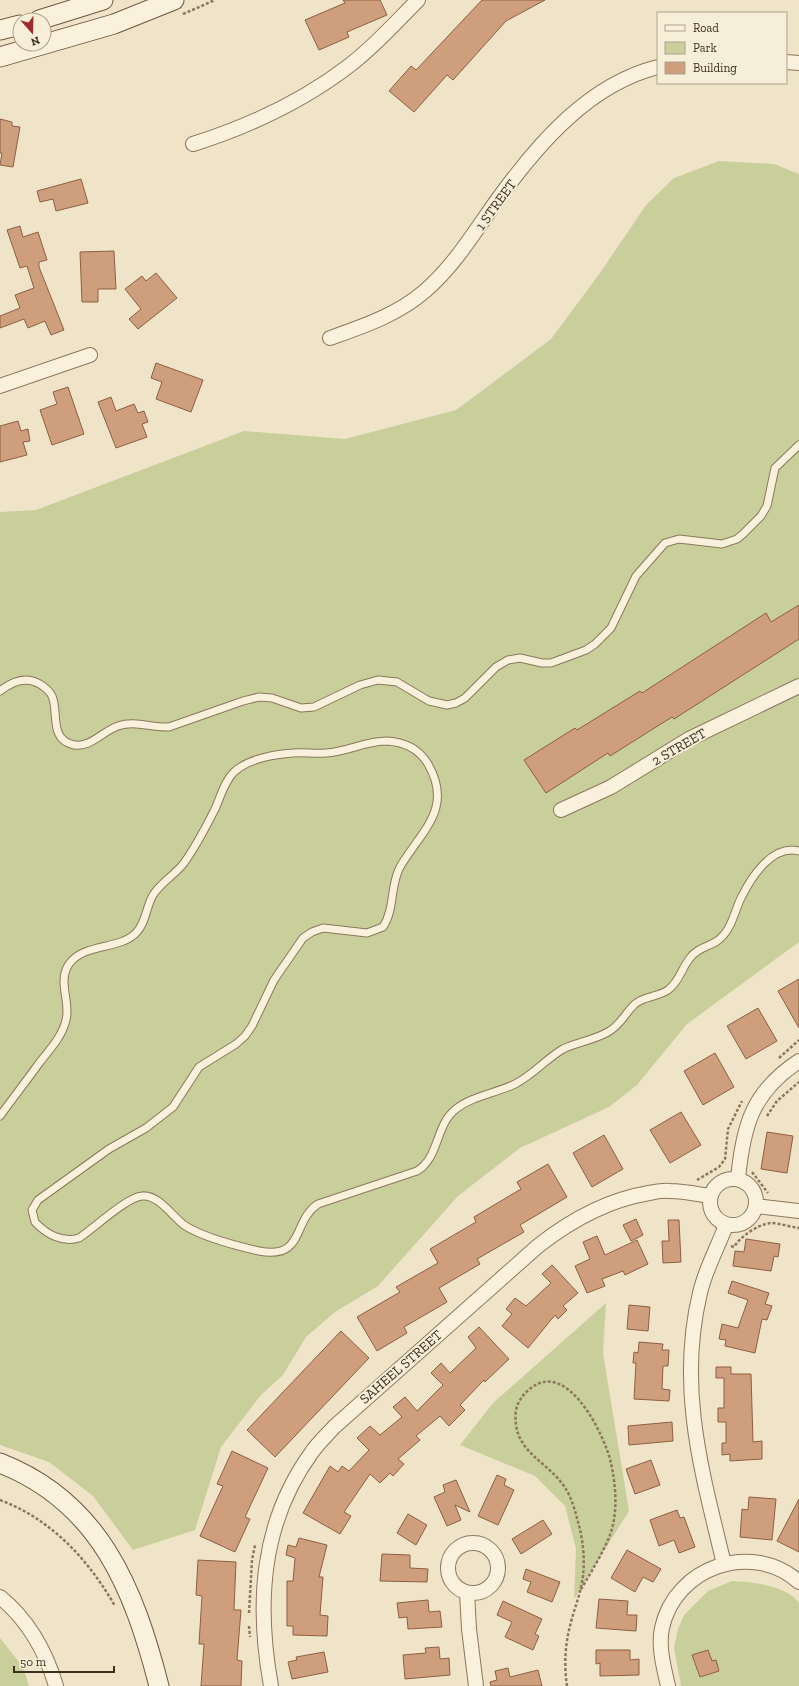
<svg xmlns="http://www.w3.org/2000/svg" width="799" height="1686" font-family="'Zilla Slab',serif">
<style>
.green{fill:#c9cf9b}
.building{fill:#cf9f7d;stroke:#8d5f41}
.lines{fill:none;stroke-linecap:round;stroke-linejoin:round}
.lane-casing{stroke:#8d765c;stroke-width:9}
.street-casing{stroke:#8d765c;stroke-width:16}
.secondary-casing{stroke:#6f573f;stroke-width:21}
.path{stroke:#8d765c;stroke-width:2.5;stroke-dasharray:3 2;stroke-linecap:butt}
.lane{stroke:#faf1dc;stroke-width:7}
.street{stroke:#faf1dc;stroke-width:14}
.secondary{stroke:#faf1dc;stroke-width:19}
.labels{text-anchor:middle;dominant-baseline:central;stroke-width:4;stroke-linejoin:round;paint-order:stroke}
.street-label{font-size:14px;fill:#3d2e20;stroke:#f7eed8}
</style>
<rect width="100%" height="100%" fill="#f0e4c8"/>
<!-- green -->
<path class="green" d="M 719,161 L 774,164 L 799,174 L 799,942 L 687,1024 L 637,1085 L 609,1107 L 520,1148 L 458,1196 L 378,1286 L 335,1312 L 306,1337 L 283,1375 L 261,1395 L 221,1447 L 195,1530 L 133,1550 L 93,1496 L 49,1462 L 0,1445 L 0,512 L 36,510 L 244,431 L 345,439 L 456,410 L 551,339 L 600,273 L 646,205 L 674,178 Z
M 606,1303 L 603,1353 L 629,1511 L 574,1599 L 576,1549 L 565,1506 L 535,1476 L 460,1445 L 493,1403 Z
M 732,1581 C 752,1582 786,1585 799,1603 L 799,1686 L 681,1686 L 674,1648 L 678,1629 L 684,1615 L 708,1591 Z
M 0,1638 L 23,1667 L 29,1686 L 0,1686 Z"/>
<!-- building -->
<path class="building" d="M 343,0 L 380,0 L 387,15 L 347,32 L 349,37 L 319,50 L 305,20 L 345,3 Z
M 482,0 L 545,0 L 506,21 L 453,80 L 447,75 L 414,112 L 389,91 L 411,66 L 416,70 Z
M 0,119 L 12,122 L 12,126 L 20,127 L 13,167 L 0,165 L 2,153 L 0,153 Z
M 81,179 L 88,203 L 56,211 L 53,199 L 40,202 L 37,191 Z
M 20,226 L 23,237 L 38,232 L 47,260 L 39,262 L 39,267 L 64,330 L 51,335 L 45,321 L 28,328 L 24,319 L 0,328 L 0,316 L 20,308 L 15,295 L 34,288 L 27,266 L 20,268 L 7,230 Z
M 114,251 L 116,289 L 98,289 L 98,302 L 82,302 L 80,252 Z
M 156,273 L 177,298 L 138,329 L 129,319 L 141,309 L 125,289 L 142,276 L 146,281 Z
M 156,363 L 203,380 L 191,412 L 156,399 L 162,382 L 151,378 Z
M 68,387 L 84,434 L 52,445 L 40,410 L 57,404 L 53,392 Z
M 111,397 L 116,411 L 134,404 L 138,413 L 144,411 L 148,422 L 142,424 L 147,437 L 116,448 L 98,402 Z
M 18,421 L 21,431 L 28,429 L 30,441 L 23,442 L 27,455 L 0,462 L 0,426 Z
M 799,605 L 799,639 L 674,719 L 672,717 L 610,756 L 608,753 L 546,793 L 524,760 L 575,728 L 577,730 L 640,691 L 642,693 L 766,613 L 771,622 Z
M 799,979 L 799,1028 L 778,991 Z
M 758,1008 L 777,1041 L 746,1059 L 727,1026 Z
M 715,1053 L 734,1087 L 703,1105 L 684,1071 Z
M 681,1112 L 701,1145 L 670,1163 L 650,1130 Z
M 767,1132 L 793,1136 L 787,1173 L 761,1169 Z
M 604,1135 L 623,1169 L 592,1187 L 573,1153 Z
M 548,1164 L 567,1197 L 520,1225 L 524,1232 L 477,1259 L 480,1264 L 439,1288 L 447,1302 L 404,1327 L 407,1333 L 377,1351 L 357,1317 L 400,1292 L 396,1287 L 438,1263 L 430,1249 L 476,1222 L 474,1217 L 521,1189 L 517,1182 Z
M 636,1219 L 643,1235 L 631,1241 L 623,1225 Z
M 668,1220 L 679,1220 L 681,1262 L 663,1263 L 662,1241 L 669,1241 Z
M 597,1236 L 605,1255 L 637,1240 L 648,1264 L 625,1275 L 623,1271 L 602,1279 L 605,1286 L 587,1293 L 575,1266 L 590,1259 L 583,1242 Z
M 746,1239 L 780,1244 L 778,1257 L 774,1256 L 771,1271 L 733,1266 L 735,1251 L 744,1252 Z
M 552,1265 L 578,1293 L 563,1306 L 567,1310 L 558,1319 L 555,1315 L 528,1348 L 502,1326 L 512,1314 L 506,1309 L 515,1298 L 526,1306 L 551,1283 L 542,1274 Z
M 732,1281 L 769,1293 L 765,1304 L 772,1306 L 767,1320 L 762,1319 L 755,1353 L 725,1346 L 726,1340 L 719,1339 L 722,1324 L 738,1328 L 748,1300 L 728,1293 Z
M 629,1305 L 650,1307 L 648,1331 L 627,1329 Z
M 479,1327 L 509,1359 L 485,1382 L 484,1380 L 460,1405 L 465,1410 L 449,1426 L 440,1416 L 416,1436 L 420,1440 L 398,1459 L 404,1464 L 393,1476 L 390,1473 L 380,1483 L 370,1474 L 344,1512 L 351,1516 L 340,1534 L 303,1513 L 330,1466 L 338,1472 L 342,1466 L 349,1471 L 369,1450 L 357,1438 L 370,1426 L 380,1435 L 402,1417 L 393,1407 L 405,1397 L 417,1411 L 443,1385 L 431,1373 L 441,1363 L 450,1373 L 476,1348 L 468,1337 Z
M 341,1331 L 369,1358 L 275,1457 L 247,1430 Z
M 639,1342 L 663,1344 L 662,1350 L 669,1350 L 668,1366 L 663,1366 L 662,1389 L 670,1390 L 669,1401 L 634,1399 L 636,1363 L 633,1363 L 634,1352 L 638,1353 Z
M 716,1367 L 731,1367 L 731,1374 L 751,1374 L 753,1442 L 762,1441 L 762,1459 L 730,1461 L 730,1454 L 722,1455 L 722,1443 L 726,1443 L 726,1422 L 718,1422 L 718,1408 L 724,1408 L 724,1378 L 716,1378 Z
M 672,1422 L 673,1441 L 629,1445 L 628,1426 Z
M 232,1451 L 268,1468 L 245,1517 L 250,1519 L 235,1552 L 200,1536 L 223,1486 L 217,1484 Z
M 651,1460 L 660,1485 L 635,1494 L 626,1469 Z
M 497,1475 L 506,1479 L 504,1485 L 514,1490 L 498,1525 L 478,1516 Z
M 456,1480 L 470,1512 L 455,1505 L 461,1520 L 447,1526 L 434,1497 L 445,1492 L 443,1485 Z
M 749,1497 L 776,1499 L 772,1540 L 740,1537 L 742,1509 L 748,1510 Z
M 799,1499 L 799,1552 L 777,1541 Z
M 677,1510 L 680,1518 L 684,1517 L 695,1547 L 679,1553 L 674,1540 L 659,1546 L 650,1520 Z
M 408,1514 L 427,1525 L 416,1545 L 397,1533 Z
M 543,1520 L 552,1534 L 521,1554 L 512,1539 Z
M 299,1538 L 327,1545 L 319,1577 L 323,1577 L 320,1615 L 328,1616 L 327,1636 L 293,1635 L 293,1626 L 287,1626 L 287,1581 L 293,1581 L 295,1558 L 286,1555 L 288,1545 L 296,1547 Z
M 627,1550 L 661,1569 L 653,1582 L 643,1577 L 635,1592 L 611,1578 Z
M 382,1554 L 410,1555 L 410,1568 L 428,1569 L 427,1582 L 380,1581 Z
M 198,1560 L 236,1562 L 234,1610 L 241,1610 L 237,1660 L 242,1661 L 241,1686 L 201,1686 L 204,1644 L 199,1644 L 202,1596 L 196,1595 Z
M 526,1569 L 560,1582 L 552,1602 L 527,1592 L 531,1582 L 523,1579 Z
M 599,1599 L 628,1601 L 627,1615 L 637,1615 L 636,1631 L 596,1628 Z
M 428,1600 L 429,1612 L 440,1611 L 442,1627 L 408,1629 L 407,1617 L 399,1618 L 397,1603 Z
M 503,1601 L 542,1619 L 535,1634 L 539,1636 L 533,1650 L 505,1637 L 512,1622 L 497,1615 Z
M 439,1647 L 440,1659 L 449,1658 L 450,1675 L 405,1679 L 403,1655 L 426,1653 L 425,1648 Z
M 596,1650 L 630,1650 L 630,1660 L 639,1659 L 639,1675 L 600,1676 L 600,1663 L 596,1664 Z
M 708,1650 L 712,1661 L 716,1660 L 719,1671 L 700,1677 L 692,1655 Z
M 324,1652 L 328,1672 L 292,1679 L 288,1662 L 297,1660 L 296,1657 Z
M 508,1668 L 510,1677 L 538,1670 L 542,1686 L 491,1686 L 490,1682 L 497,1680 L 495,1671 Z"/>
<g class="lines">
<defs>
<path id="lane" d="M 0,691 C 14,680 29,675 44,687 C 48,690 52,694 53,699 C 58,715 50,740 74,745 C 90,748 103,731 118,726 C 135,720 151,728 169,727 L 243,701 L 259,697 L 272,698 L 301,708 L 314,707 L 360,685 L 378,680 L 397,682 L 429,701 L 447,705 L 456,703 L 465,698 L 496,667 L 508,660 L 520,658 L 542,663 L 551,663 L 586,650 L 595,644 L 611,628 L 636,576 L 665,543 L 679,539 L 722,544 L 737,539 L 743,534 L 761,516 L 767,506 L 775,468 L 799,445
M 0,1116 C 13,1098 27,1080 40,1062 C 50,1049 62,1037 66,1020 C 71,1002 57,982 69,964 C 84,943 119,950 136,933 C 146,923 146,907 153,895 C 161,882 175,875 184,863 C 196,846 206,827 215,809 C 221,796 224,782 234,772 C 248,759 275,754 293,753 C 304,752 315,754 326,753 C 347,752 365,741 387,741 C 404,742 419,749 428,764 C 454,809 421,831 400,867 C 390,885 395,909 383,927 L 367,933 L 323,928 L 312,932 L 303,938 L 274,980 L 252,1026 L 245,1036 L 236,1044 L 199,1067 L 173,1107 L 146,1128 L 109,1149 L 38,1200 L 32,1210 L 35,1222 C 46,1234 62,1243 79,1238 C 93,1229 127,1197 142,1196 C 158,1194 172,1216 184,1225 C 202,1237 237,1246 259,1251 C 305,1260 292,1221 318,1204 L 417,1171 C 440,1157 435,1125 456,1109 C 472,1096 497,1093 515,1084 C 533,1075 546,1059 563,1049 C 578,1042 594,1040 608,1032 C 621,1025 625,1013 635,1004 C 644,996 658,997 668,990 C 680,981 681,969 690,958 C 697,948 708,947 717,941 C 732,931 734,911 742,896 C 752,876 773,844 799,851"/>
<path id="street" d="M 786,62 L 799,63
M 193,144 C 250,126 302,102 350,65 C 375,46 396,22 418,0
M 330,338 C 364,326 397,315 425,291 C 455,265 475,231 498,199 C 538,144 589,84 658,67
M 0,386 L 90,355
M 561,810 L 611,787 L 689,739 L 799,686
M710 1202a23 23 0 1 1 46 0a23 23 0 1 1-46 0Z
M 738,1179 C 743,1126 752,1092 799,1061
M 756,1206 L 799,1211
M448 1568a25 25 0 1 1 50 0a25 25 0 1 1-50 0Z
M 724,1564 C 702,1472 677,1388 700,1293 C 705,1270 718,1247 726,1225
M 467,1593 L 469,1629 L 476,1686
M 0,1597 C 28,1620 46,1652 56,1686
M 271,1686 C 256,1603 261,1522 312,1452 C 318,1443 327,1435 334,1427 L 538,1246 C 571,1220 607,1200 649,1193 C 655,1192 663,1190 670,1191 C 683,1191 697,1194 710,1196
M 668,1686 C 664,1668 658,1647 662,1628 C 675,1567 752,1540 799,1582"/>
<path id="secondary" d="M 39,20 L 103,0
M 0,30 L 20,25
M 0,57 L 114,24 L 174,0
M 0,1463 C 100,1502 134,1589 159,1686"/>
</defs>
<!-- lane casing -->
<use href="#lane" class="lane-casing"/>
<!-- street casing -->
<use href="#street" class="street-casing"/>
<!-- secondary casing -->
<use href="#secondary" class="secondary-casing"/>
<!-- path -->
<path class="path" d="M 183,14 L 215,0
M 779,1058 L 799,1040
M 767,1116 L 777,1101 L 799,1082
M 752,1172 L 768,1193
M 697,1180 L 719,1167 L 725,1159 L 728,1129 L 742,1101
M 731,1246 L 734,1247 C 740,1237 758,1224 771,1223 C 779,1223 790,1227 799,1228
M 0,1500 C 51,1519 88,1559 115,1606
M 249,1613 L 252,1560 L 255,1545
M 249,1626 L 250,1637
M 567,1686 C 564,1666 565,1645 570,1626 C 574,1609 581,1593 583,1576 C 585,1559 583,1539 578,1522 C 575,1510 571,1496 564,1486 C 545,1459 511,1451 516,1410 C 518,1401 524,1393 531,1388 C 568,1359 605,1436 611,1463 C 616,1486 618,1513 610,1535 C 603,1553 590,1574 580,1591"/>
<!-- lane -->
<use href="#lane" class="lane"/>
<!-- street -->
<use href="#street" class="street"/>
<!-- secondary -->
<use href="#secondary" class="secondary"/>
</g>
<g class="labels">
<!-- street labels -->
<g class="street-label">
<text transform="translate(496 205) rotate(-54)">1 STREET</text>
<text transform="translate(679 747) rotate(-30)">2 STREET</text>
<text transform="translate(401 1367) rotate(-41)">SAHEEL STREET</text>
</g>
</g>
<!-- legend -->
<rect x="657" y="12" width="130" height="72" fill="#f7eed8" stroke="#ada18e"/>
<rect x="665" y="25" width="20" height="6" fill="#faf1dc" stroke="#ada18e"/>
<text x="693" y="32" font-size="12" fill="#3d2e20">Road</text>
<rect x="665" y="42" width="20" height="12" fill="#c9cf9b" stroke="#ada18e"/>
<text x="693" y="52" font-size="12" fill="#3d2e20">Park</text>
<rect x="665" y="62" width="20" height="12" fill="#cf9f7d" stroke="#ada18e"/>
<text x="693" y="72" font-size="12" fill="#3d2e20">Building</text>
<!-- north arrow -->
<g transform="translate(32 32) rotate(160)"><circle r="19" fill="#f7eed8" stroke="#ada18e"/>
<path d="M0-3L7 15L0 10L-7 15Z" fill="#9e2a2b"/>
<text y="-6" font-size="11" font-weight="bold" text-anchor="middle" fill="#3d2e20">N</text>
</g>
<!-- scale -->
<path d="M14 1666v6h100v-6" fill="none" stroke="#3d2e20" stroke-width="2"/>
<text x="20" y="1666" font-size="12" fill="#3d2e20" stroke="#f7eed8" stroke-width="3" paint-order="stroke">50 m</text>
</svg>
